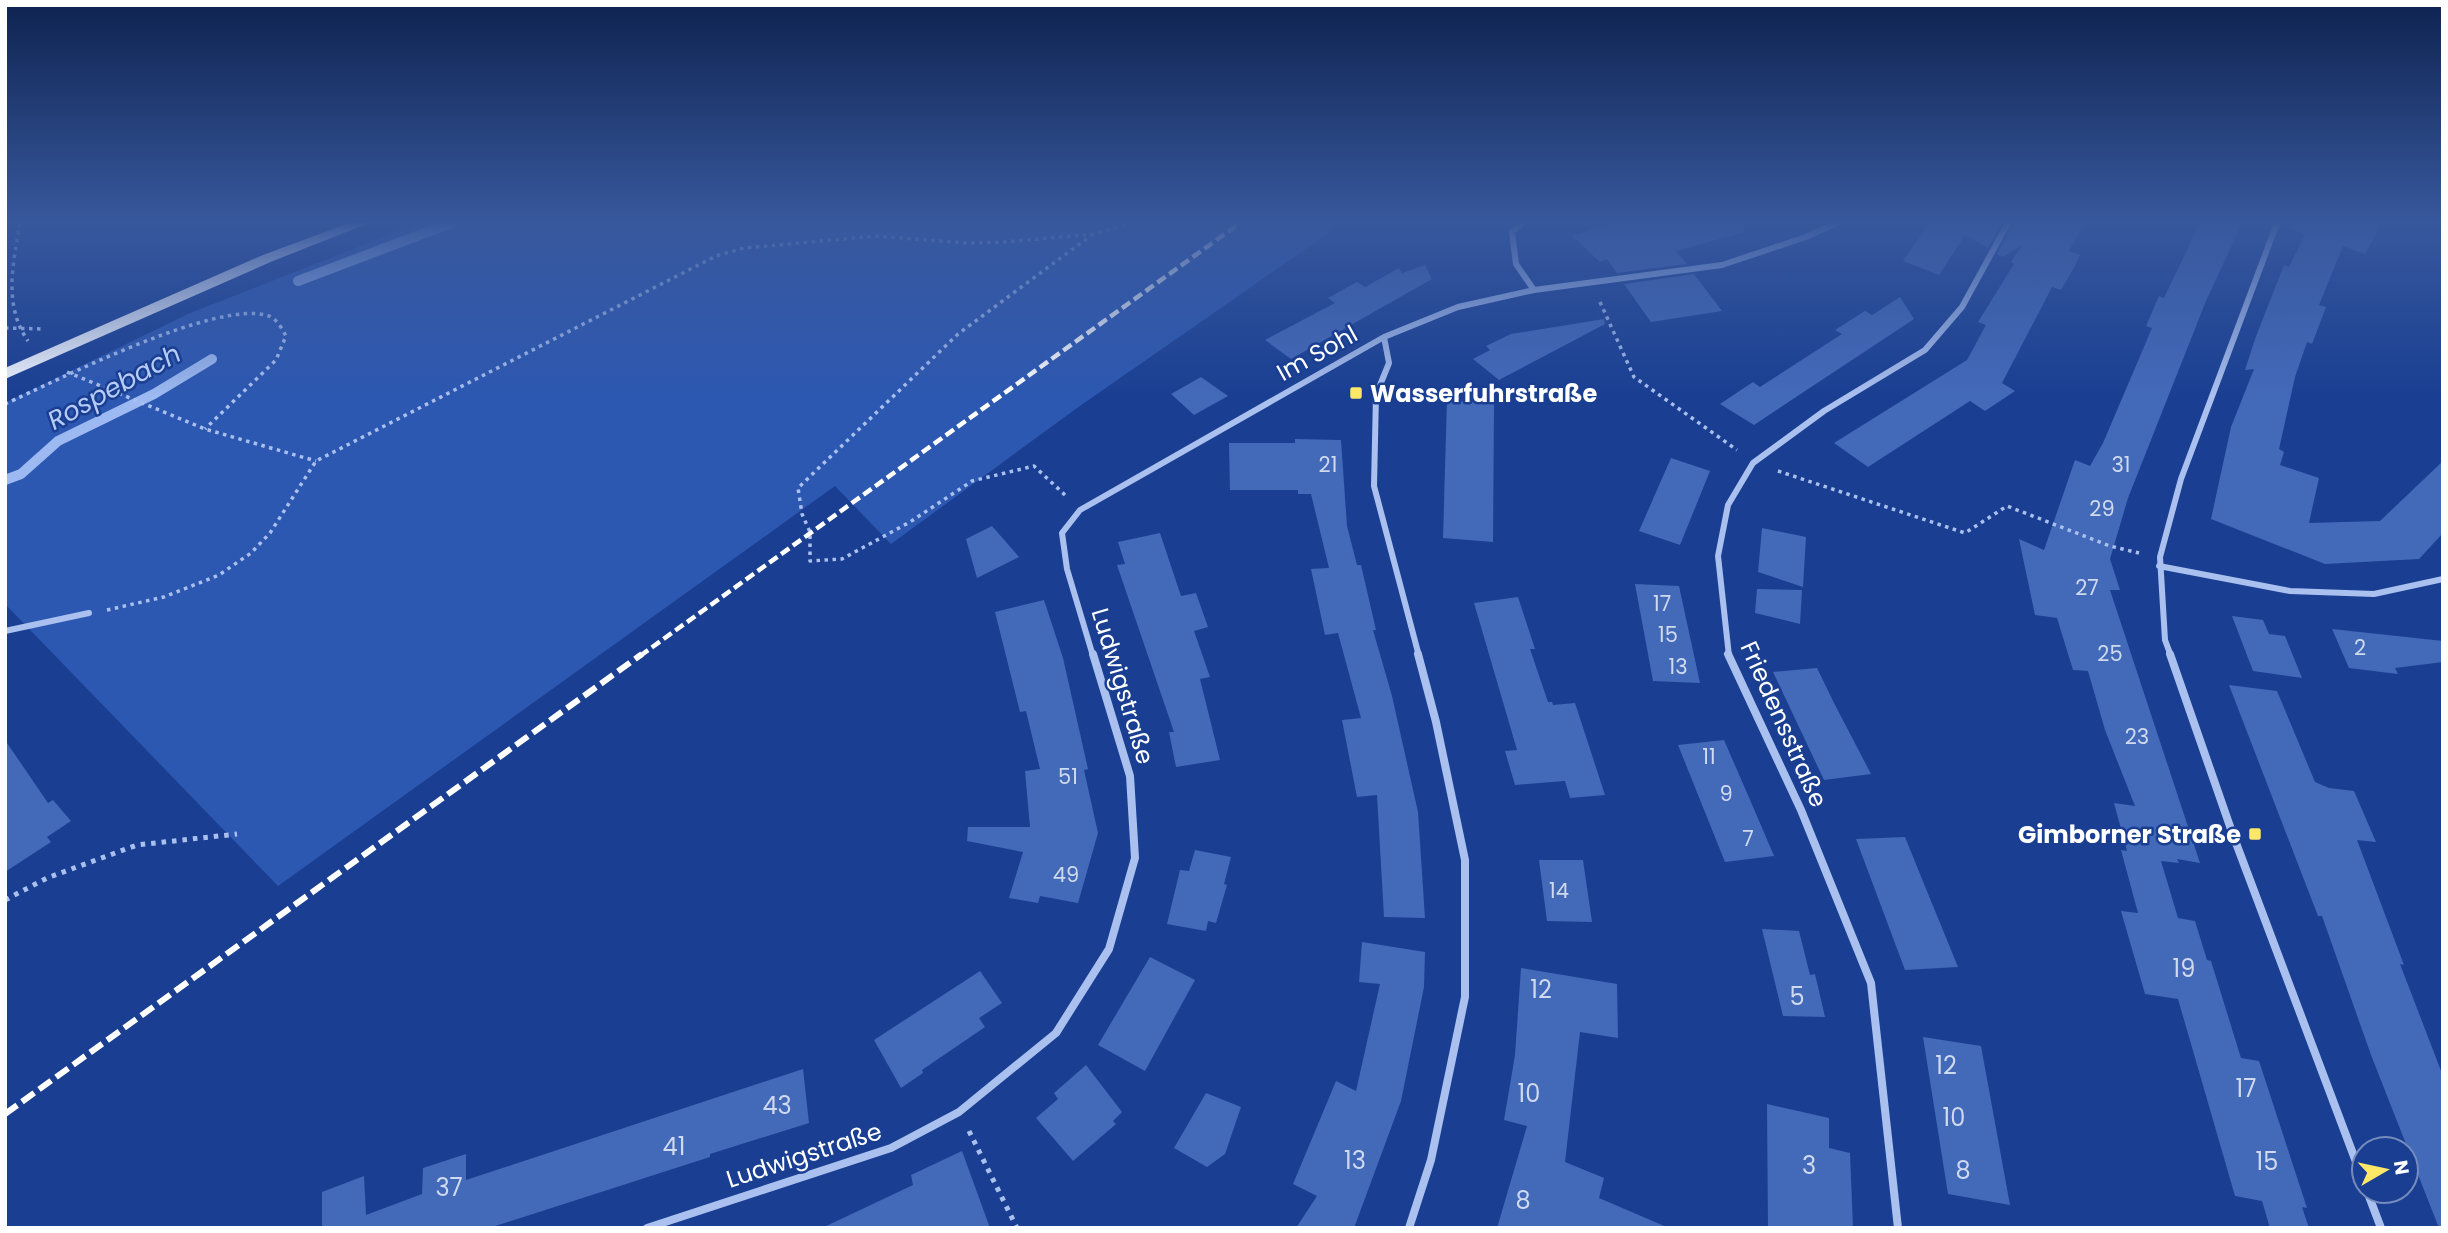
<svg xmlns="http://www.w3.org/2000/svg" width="2448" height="1233" font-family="Poppins,sans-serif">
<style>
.green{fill:#2d58b1}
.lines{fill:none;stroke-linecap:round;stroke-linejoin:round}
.stream{stroke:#9db9f1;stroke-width:10}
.building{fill:#4369b9}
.path-far1{stroke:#aac0ef;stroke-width:3.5;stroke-dasharray:3.5 4.5;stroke-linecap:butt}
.path{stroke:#aac0ef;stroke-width:5;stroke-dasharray:4.5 6;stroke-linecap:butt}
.street-far1{stroke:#aac0ef;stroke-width:6}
.street{stroke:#aac0ef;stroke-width:8}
.primary{fill:#f2f6ff;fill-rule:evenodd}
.rail-far1{stroke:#fff;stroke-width:4.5;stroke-dasharray:10 4.5;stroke-linecap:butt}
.rail{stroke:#fff;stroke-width:6;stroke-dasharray:15 6;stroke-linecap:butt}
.poi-dot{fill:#ffe768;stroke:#1a3f92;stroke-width:2.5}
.labels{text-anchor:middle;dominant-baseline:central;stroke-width:5;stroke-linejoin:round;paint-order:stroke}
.number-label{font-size:21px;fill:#d0daee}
.street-label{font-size:24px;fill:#fff;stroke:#1a3f92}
.poi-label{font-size:24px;font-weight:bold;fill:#fff;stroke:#1a3f92;text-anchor:start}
.near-number-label{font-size:24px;fill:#d0daee}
.water-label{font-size:26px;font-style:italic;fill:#b6cbf6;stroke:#1a3f92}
</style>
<rect width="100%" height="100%" fill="#1a3f92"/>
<!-- green -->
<path class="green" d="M 419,223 L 1343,223 L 1077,408 L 891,544 L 835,486 L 278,886 L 5,604 L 5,403 L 188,314 Z"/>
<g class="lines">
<!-- stream -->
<path class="stream" d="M 298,281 L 451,223
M 5,480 L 21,474 L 58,441 L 154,394 L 212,359"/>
</g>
<!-- building -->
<path class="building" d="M 1612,223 L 1743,223 L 1744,232 L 1676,251 L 1687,264 L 1617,273 L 1607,259 L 1600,262 L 1572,236 Z
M 1929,223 L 2001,223 L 1988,248 L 1965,235 L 1939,275 L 1903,261 Z
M 2014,223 L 2084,223 L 2069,251 L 2080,255 L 2075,266 L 2061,290 L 2052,287 L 2002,383 L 2015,391 L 1985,411 L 1970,401 L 1868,467 L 1834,443 L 1967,360 L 1986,325 L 1978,322 L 2014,264 L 2011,262 L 2022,245 L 2003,257 L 1997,254 Z
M 2200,223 L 2242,223 L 2206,301 L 2128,498 L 2110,559 L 2120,590 L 2110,590 L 2200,863 L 2177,859 L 2179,863 L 2161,861 L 2178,918 L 2195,921 L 2207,960 L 2211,961 L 2241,1058 L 2259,1061 L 2307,1208 L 2302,1207 L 2309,1228 L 2270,1228 L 2262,1201 L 2235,1196 L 2178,999 L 2145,994 L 2121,911 L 2138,913 L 2121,850 L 2127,851 L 2114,803 L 2135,806 L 2105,730 L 2088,671 L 2073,670 L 2057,618 L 2035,615 L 2019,539 L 2044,550 L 2075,460 L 2090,466 L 2103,443 L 2152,328 L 2146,326 L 2159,296 L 2164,298 Z
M 2291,223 L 2382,223 L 2365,254 L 2343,246 L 2319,305 L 2326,307 L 2312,344 L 2307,342 L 2295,377 L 2279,449 L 2284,452 L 2280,465 L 2319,478 L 2309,523 L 2380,521 L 2443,461 L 2443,533 L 2419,559 L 2325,564 L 2211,519 L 2231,427 L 2254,369 L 2245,370 L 2255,339 L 2284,265 L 2289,267 L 2305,234 L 2290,229 Z
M 1425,265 L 1432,279 L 1291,359 L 1265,340 L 1335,303 L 1328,298 L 1357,282 L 1365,287 L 1399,268 L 1402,273 Z
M 1694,274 L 1722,311 L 1651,322 L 1624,284 Z
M 1900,297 L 1914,319 L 1754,425 L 1720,404 L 1753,382 L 1760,387 L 1842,334 L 1835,330 L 1865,311 L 1872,315 Z
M 1604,319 L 1605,324 L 1499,380 L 1473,359 L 1490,350 L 1486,346 L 1511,334 Z
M 1201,377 L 1228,396 L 1194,415 L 1171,394 Z
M 1447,400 L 1494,404 L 1493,542 L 1443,538 Z
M 1295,439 L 1341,440 L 1347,526 L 1357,565 L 1361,565 L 1376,630 L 1373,630 L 1392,696 L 1418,812 L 1425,918 L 1384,917 L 1377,795 L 1357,797 L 1342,720 L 1361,718 L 1338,633 L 1325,635 L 1311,569 L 1329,568 L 1311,494 L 1298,494 L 1298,490 L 1230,490 L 1229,443 L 1295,443 Z
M 1671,458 L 1710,471 L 1680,545 L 1639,531 Z
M 992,526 L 1019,557 L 977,578 L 966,539 Z
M 1762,528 L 1806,537 L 1803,587 L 1758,572 Z
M 1160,533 L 1181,596 L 1196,593 L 1208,627 L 1194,631 L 1210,677 L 1200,679 L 1220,760 L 1176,767 L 1169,732 L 1174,732 L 1117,565 L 1125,564 L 1118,542 Z
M 1635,584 L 1679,586 L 1700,683 L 1653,681 Z
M 1757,589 L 1802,590 L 1800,624 L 1755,613 Z
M 1518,597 L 1535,649 L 1530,649 L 1548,702 L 1552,702 L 1553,705 L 1575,703 L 1605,795 L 1570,798 L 1565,781 L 1515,785 L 1505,751 L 1517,750 L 1474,603 Z
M 1044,600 L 1063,658 L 1088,769 L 1084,770 L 1098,833 L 1078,903 L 1040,896 L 1038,903 L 1009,898 L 1023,852 L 967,841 L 968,827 L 1030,827 L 1025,771 L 1040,769 L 1026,711 L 1020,712 L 995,612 Z
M 2232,616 L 2263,620 L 2269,634 L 2285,636 L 2302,678 L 2253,671 Z
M 2332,629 L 2443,641 L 2443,662 L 2395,668 L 2398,674 L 2349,668 Z
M 1817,668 L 1834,703 L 1871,774 L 1824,780 L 1773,672 Z
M 2229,685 L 2277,691 L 2315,782 L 2329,788 L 2354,791 L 2376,842 L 2357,840 L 2404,965 L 2400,964 L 2443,1076 L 2443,1228 L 2439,1228 L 2371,1055 L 2322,916 L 2318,916 Z
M 5,740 L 48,803 L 53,800 L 71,821 L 47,837 L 51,842 L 5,872 Z
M 1724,740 L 1757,816 L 1774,856 L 1725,862 L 1678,745 Z
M 1905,837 L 1922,879 L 1958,967 L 1905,970 L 1856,839 Z
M 1195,850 L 1231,857 L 1224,884 L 1227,885 L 1216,923 L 1208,921 L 1206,931 L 1167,924 L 1180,870 L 1189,871 Z
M 1539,860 L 1583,860 L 1592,922 L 1547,921 Z
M 1762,929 L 1799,931 L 1810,975 L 1815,974 L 1825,1017 L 1783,1016 Z
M 1362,942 L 1425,952 L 1424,987 L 1401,1101 L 1354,1228 L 1296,1228 L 1317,1196 L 1293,1184 L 1336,1081 L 1356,1091 L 1380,984 L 1359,982 Z
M 1150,957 L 1195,980 L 1145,1071 L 1098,1045 Z
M 1521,968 L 1617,984 L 1618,1038 L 1580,1032 L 1565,1162 L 1604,1178 L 1599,1198 L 1669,1228 L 1497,1228 L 1527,1126 L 1504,1120 L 1515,1055 Z
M 980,971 L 1002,1003 L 979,1018 L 985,1027 L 922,1070 L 923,1073 L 901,1088 L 874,1040 Z
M 1923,1037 L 1981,1046 L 2010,1205 L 1948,1194 Z
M 1086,1065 L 1122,1112 L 1113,1121 L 1116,1124 L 1073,1161 L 1036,1118 L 1058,1099 L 1054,1093 Z
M 803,1069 L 809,1123 L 710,1154 L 710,1157 L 489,1228 L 322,1228 L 322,1192 L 364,1176 L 366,1215 L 422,1194 L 423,1168 L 466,1154 L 466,1180 Z
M 1206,1093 L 1241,1107 L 1225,1154 L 1207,1167 L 1174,1148 Z
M 1767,1104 L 1829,1118 L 1829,1148 L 1850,1153 L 1853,1228 L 1768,1228 Z
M 962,1151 L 990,1228 L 822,1228 L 913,1185 L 911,1175 Z"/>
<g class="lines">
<!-- path-far1 -->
<path class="path-far1" d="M 20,223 C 13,264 3,305 28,341
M 1600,302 L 1634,377 L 1737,450
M 5,328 L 45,329
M 67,372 L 205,429 L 316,461
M 5,404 C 56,381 218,298 269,316 C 277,319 282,329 286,336 L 276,360 L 205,429
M 1778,471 L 1965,533 L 2007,506 L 2110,546 L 2139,553
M 1065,495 L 1034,466 L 972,481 L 910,522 L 842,559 L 810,561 L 810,532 L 802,514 L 798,488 L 958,334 L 1093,234
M 107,610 L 164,597 L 219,575 L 251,553 L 270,533 L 316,461 L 716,256 L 744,248 L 875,236 L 967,243 L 1004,242 L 1094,234 L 1131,223"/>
<!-- path -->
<path class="path" d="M 5,900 L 47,878 L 137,845 L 237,834
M 969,1131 L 1017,1228"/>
<!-- street-far1 -->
<path class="street-far1" d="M 1522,223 L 1512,232 L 1516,264 L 1534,290
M 1384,337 L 1389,363 L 1376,395 L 1374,486 L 1419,656
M 2159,566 L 2290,591 L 2374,594 L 2443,579
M 5,631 L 89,613
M 1093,656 L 1067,569 L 1062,533 L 1080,510 L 1384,337 L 1458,307 L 1534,290 L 1722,265 L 1806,237 L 1837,223
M 1729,656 L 1718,556 L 1728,505 L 1753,463 L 1824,411 L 1925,350 L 1962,307 L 2008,223
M 2171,656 L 2165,640 L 2160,557 L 2181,479 L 2277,223"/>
<!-- street -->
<path class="street" d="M 1728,654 L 1801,810 L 1871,983 L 1898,1228
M 2170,654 L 2233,835 L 2364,1183
M 2367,1191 L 2381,1228
M 647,1228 L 891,1148 L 959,1112 L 1056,1033 L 1109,949 L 1135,858 L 1130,776 L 1093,654
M 1409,1228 L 1431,1160 L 1465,997 L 1465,860 L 1436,722 L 1418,654"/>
<!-- primary -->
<path class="primary" d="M 349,223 L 369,223 L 273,261 L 5,379 L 5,368 L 263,255 Z"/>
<!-- rail-far1 -->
<path class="rail-far1" d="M 640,656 L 1240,223"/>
<!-- rail -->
<path class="rail" d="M 5,1114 L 642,654"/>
</g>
<!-- sky -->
<linearGradient id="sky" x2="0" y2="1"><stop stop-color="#0e2350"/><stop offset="0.56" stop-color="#38589d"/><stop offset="1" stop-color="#38589d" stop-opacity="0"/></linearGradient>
<rect width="2448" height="396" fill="url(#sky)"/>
<!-- markers -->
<g class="poi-dot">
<rect x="1349" y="386" width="14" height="14" rx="3.5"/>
<rect x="2248" y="827" width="14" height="14" rx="3.5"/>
</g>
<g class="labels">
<!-- number labels -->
<g class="number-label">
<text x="1328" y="464">21</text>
<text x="2121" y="464">31</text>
<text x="2102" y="508">29</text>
<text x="2087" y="587">27</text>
<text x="1662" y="603">17</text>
<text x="1668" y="634">15</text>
<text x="2360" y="647">2</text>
<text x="2110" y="653">25</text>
<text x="1678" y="666">13</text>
<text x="2137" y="736">23</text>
<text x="1709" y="756">11</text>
<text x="1068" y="776">51</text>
<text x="1726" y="793">9</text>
<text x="1748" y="838">7</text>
<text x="1066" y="874">49</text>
<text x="1559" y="890">14</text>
</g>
<!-- street labels -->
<g class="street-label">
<text transform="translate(1317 353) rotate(-29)">Im Sohl</text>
<text transform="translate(1123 686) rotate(73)">Ludwigstraße</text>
<text transform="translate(1784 724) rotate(66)">Friedensstraße</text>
<text transform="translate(804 1155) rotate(-18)">Ludwigstraße</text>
</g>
<!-- poi labels -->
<g class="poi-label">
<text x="1370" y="393">Wasserfuhrstraße</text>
<text x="2241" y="834" text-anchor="end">Gimborner Straße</text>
</g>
<!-- near-number labels -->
<g class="near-number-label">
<text x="2184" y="968">19</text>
<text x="1541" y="989">12</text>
<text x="1797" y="996">5</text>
<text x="1946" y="1065">12</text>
<text x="2246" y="1088">17</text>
<text x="1529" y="1093">10</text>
<text x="777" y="1105">43</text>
<text x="1954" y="1117">10</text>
<text x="674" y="1146">41</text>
<text x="1355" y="1160">13</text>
<text x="2267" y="1161">15</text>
<text x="1809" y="1165">3</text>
<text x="1963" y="1170">8</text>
<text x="449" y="1187">37</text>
<text x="1523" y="1200">8</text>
</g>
<!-- water labels -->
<g class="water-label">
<text transform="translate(114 387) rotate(-29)">Rospebach</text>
</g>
</g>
<!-- border -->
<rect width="2448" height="1233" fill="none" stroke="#ffffff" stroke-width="14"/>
<!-- north arrow -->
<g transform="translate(2385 1170) rotate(81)"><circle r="33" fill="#1a3f92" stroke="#768cbe" stroke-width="2"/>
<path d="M0-5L12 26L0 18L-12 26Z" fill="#ffe768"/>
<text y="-10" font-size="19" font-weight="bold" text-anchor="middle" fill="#ffffff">N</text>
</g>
</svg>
